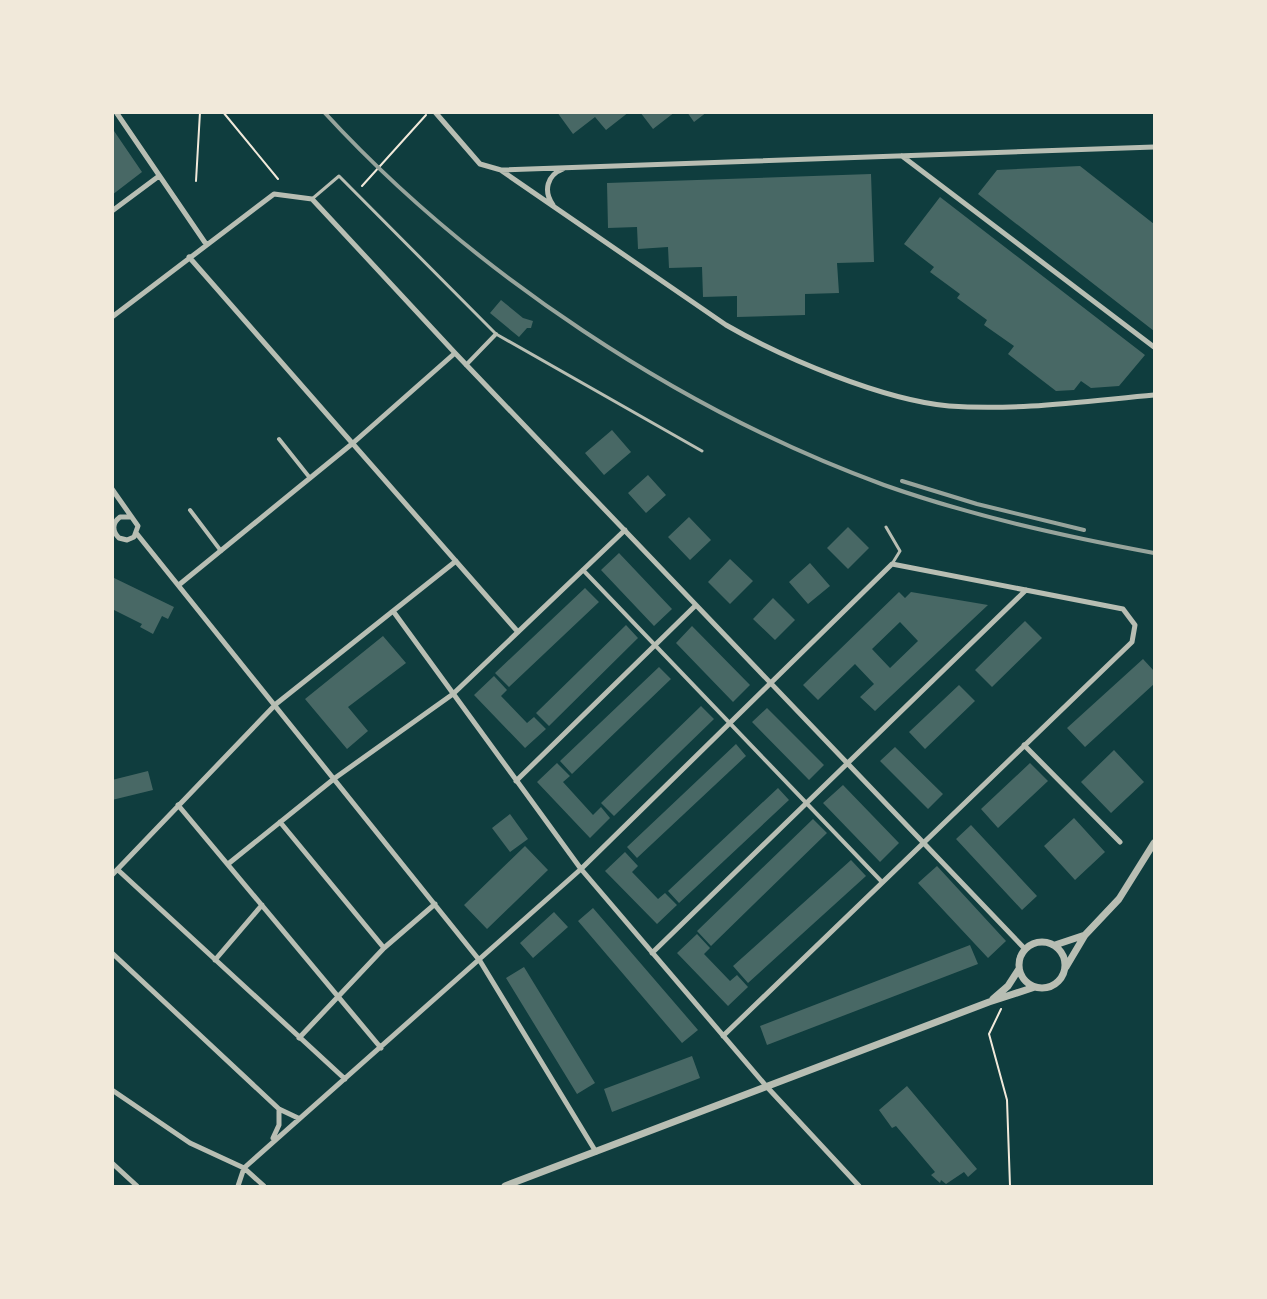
<svg xmlns="http://www.w3.org/2000/svg" width="1267" height="1299" font-family="'Golos Text',sans-serif">
<style>
.building{fill:#486865;fill-rule:evenodd}
.lines{fill:none;stroke-linecap:round;stroke-linejoin:round}
.path{stroke:#f1e9da;stroke-width:2}
.service{stroke:#b8beb3;stroke-width:3}
.pedestrian{stroke:#b8beb3;stroke-width:4}
.minor{stroke:#b8beb3;stroke-width:5}
.tertiary{stroke:#b8beb3;stroke-width:7}
.rail{stroke:#97a49c;stroke-width:4}
</style>
<rect width="100%" height="100%" fill="#0f3d3e"/>
<!-- building -->
<path class="building" d="M 557,112 L 629,112 L 606,130 L 595,117 L 573,134 Z
M 640,112 L 675,112 L 653,129 Z
M 687,112 L 707,112 L 694,122 Z
M 112,128 L 142,172 L 112,195 Z
M 1080,166 L 1154,224 L 1154,331 L 978,194 L 997,170 Z
M 871,174 L 874,262 L 837,263 L 839,293 L 805,294 L 805,315 L 737,317 L 737,296 L 703,297 L 702,267 L 669,268 L 668,247 L 638,249 L 637,227 L 608,228 L 607,183 Z
M 940,197 L 1145,355 L 1119,386 L 1091,388 L 1081,381 L 1074,390 L 1056,391 L 1008,354 L 1014,346 L 984,325 L 987,320 L 957,298 L 960,294 L 930,272 L 934,267 L 904,244 Z
M 501,300 L 523,318 L 533,321 L 531,328 L 527,328 L 519,337 L 490,313 Z
M 612,430 L 631,452 L 604,475 L 585,453 Z
M 648,475 L 666,495 L 646,513 L 628,493 Z
M 689,517 L 711,540 L 690,560 L 668,537 Z
M 848,527 L 869,548 L 848,569 L 827,548 Z
M 619,553 L 672,609 L 654,626 L 601,570 Z
M 730,559 L 753,581 L 730,604 L 708,582 Z
M 810,563 L 830,586 L 808,604 L 789,582 Z
M 112,577 L 174,607 L 168,619 L 162,616 L 153,634 L 140,627 L 142,624 L 112,609 Z
M 585,588 L 599,602 L 509,687 L 495,673 Z
M 899,592 L 905,598 L 911,592 L 988,605 L 875,711 L 860,697 L 874,684 L 855,664 L 818,700 L 803,685 ZM 900,622 L 918,641 L 890,668 L 872,649 Z
M 773,598 L 795,620 L 775,640 L 753,619 Z
M 1025,621 L 1042,638 L 992,687 L 975,670 Z
M 626,625 L 638,638 L 549,726 L 536,713 Z
M 692,626 L 750,685 L 733,702 L 676,643 Z
M 383,636 L 406,663 L 348,707 L 368,731 L 347,749 L 305,699 Z
M 1143,659 L 1154,671 L 1154,684 L 1085,747 L 1067,728 Z
M 659,667 L 671,679 L 572,774 L 560,761 Z
M 494,676 L 507,690 L 501,696 L 527,723 L 534,717 L 546,729 L 525,748 L 474,695 Z
M 959,685 L 975,701 L 925,749 L 909,732 Z
M 701,706 L 714,719 L 614,816 L 601,803 Z
M 767,708 L 824,765 L 809,780 L 752,722 Z
M 736,744 L 746,756 L 637,858 L 627,847 Z
M 895,747 L 943,794 L 928,809 L 880,761 Z
M 1114,750 L 1144,782 L 1111,813 L 1081,782 Z
M 557,763 L 570,776 L 563,782 L 593,815 L 601,807 L 610,818 L 590,838 L 537,782 Z
M 1030,763 L 1048,781 L 998,828 L 981,809 Z
M 148,771 L 153,790 L 112,800 L 112,780 Z
M 843,785 L 899,843 L 880,862 L 823,803 Z
M 778,788 L 789,800 L 679,903 L 668,891 Z
M 510,814 L 528,839 L 510,852 L 492,828 Z
M 1074,818 L 1105,852 L 1075,880 L 1044,846 Z
M 813,819 L 827,833 L 711,946 L 697,931 Z
M 971,825 L 1037,896 L 1022,910 L 956,839 Z
M 525,846 L 548,870 L 487,929 L 464,905 Z
M 625,852 L 638,866 L 632,872 L 658,899 L 665,893 L 677,905 L 657,924 L 605,871 Z
M 851,860 L 866,876 L 748,983 L 733,966 Z
M 937,866 L 1006,941 L 988,958 L 918,883 Z
M 593,908 L 698,1030 L 682,1043 L 578,921 Z
M 554,912 L 568,927 L 533,958 L 520,943 Z
M 697,934 L 710,948 L 704,954 L 730,981 L 737,975 L 748,987 L 728,1006 L 677,953 Z
M 970,945 L 978,964 L 767,1045 L 760,1026 Z
M 524,967 L 595,1083 L 577,1094 L 506,978 Z
M 692,1056 L 700,1078 L 612,1112 L 604,1089 Z
M 907,1086 L 977,1169 L 968,1177 L 964,1172 L 946,1184 L 941,1180 L 940,1183 L 931,1175 L 935,1172 L 896,1126 L 892,1128 L 879,1110 Z"/>
<g class="lines">
<!-- path -->
<path class="path" d="M 223,112 L 278,179
M 196,181 L 200,112
M 362,186 L 426,115
M 1001,1009 L 989,1034 L 1007,1100 L 1010,1186"/>
<!-- service -->
<path class="service" d="M 312,199 L 339,176 L 496,334 L 702,451
M 886,527 L 900,551 L 892,564"/>
<!-- pedestrian -->
<path class="pedestrian" d="M 466,365 L 496,334
M 279,439 L 310,478
M 190,510 L 221,551
M 583,570 L 882,882"/>
<!-- minor -->
<path class="minor" d="M 116,112 L 206,244
M 435,112 L 480,164 L 501,170 L 1154,147
M 902,156 L 1154,347
M 502,171 L 726,325 C 783,358 883,400 949,406 C 1017,411 1087,401 1154,395
M 553,205 C 543,191 547,175 563,169
M 112,211 L 159,176
M 189,257 L 518,632
M 112,317 L 274,194 L 312,199 L 455,353 L 1025,949
M 112,489 L 138,526 L 134,537 L 127,540 L 119,538 C 112,531 112,523 120,517 L 131,517
M 137,534 L 480,961 L 596,1152
M 180,584 L 353,443 L 455,353
M 393,611 L 581,869 L 767,1087 L 859,1186
M 1024,745 L 1120,842
M 516,781 L 696,605
M 178,805 L 381,1048
M 280,822 L 384,948
M 228,864 L 335,778 L 453,694 L 625,530
M 118,870 L 345,1079
M 112,875 L 276,704 L 456,561
M 112,953 L 279,1109 L 298,1118
M 652,953 L 1026,590
M 215,960 L 262,905
M 299,1038 L 384,948 L 435,904
M 112,1090 L 190,1143 L 244,1168 L 264,1186
M 273,1138 L 279,1125 L 279,1109
M 112,1163 L 137,1186
M 238,1186 L 244,1168 L 581,869 L 892,564 L 1123,609 L 1135,625 L 1132,642 L 723,1036"/>
<!-- tertiary -->
<path class="tertiary" d="M1019 965a23 23 0 1 1 46 0a23 23 0 1 1-46 0Z
M 1055,945 L 1085,935
M 1066,967 L 1085,935 L 1119,899 L 1154,843
M 993,999 L 1008,986 L 1019,969
M 505,1186 L 989,1002 L 1035,987"/>
<!-- rail -->
<path class="rail" d="M 324,112 C 471,272 681,411 884,485 C 972,516 1063,536 1154,553
M 902,481 L 977,504 L 1084,530"/>
</g>
<!-- border -->
<rect width="1267" height="1299" fill="none" stroke="#f1e9da" stroke-width="228"/>
</svg>
